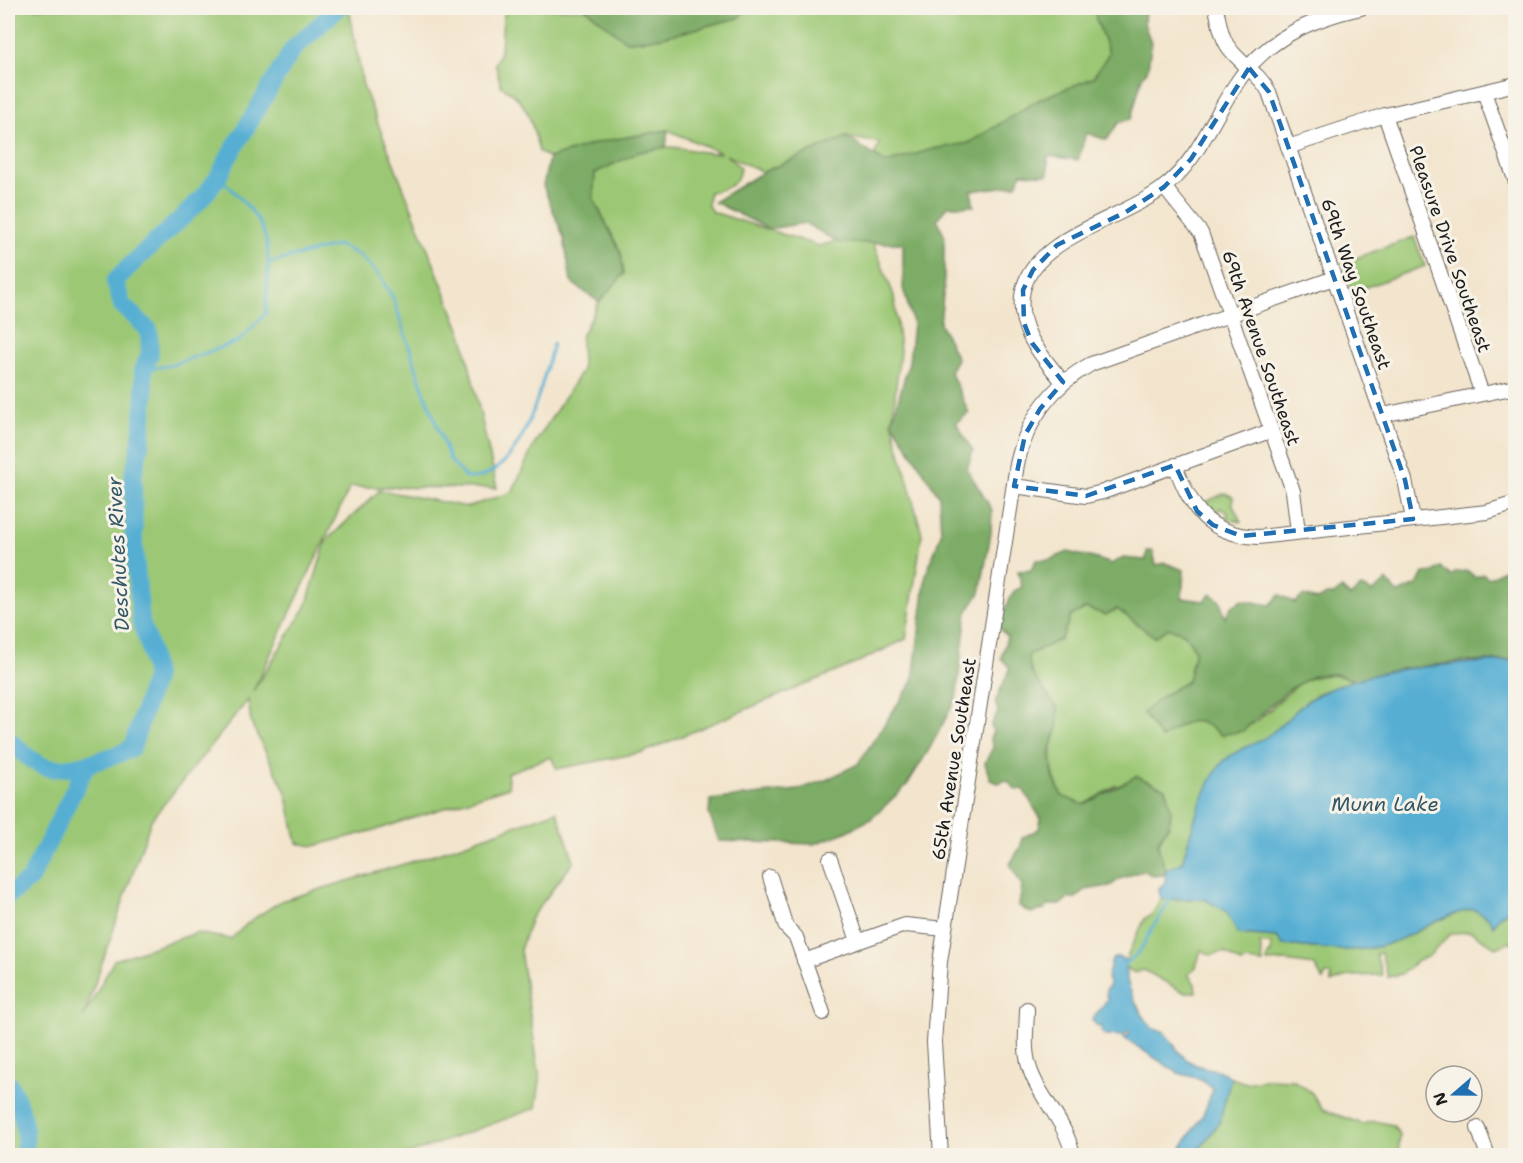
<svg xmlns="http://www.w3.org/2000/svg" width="1523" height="1163" font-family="'Shantell Sans',sans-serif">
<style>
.green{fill:#9cc875;stroke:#5c7248;stroke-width:1.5}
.forest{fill:#7dac66;stroke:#4c6441;stroke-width:1.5}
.water{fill:#56afd3;stroke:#396678;stroke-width:1.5}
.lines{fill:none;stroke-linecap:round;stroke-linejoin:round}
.stream{stroke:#56afd3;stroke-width:3}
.river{stroke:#56afd3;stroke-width:18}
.minor-casing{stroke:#67625a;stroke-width:16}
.minor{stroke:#fff;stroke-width:14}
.marked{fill:none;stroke:#1f6fb2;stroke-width:4.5;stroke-dasharray:12 8;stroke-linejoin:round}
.labels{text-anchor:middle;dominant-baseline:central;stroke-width:6;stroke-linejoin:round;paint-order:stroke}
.street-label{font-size:18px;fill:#1c1c1c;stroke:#f7f3e8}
.water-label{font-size:20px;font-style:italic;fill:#335765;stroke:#f7f3e8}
</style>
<rect width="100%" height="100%" fill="#f7f3e8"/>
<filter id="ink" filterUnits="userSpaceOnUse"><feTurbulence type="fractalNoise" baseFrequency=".0167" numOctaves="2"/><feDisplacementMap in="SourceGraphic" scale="12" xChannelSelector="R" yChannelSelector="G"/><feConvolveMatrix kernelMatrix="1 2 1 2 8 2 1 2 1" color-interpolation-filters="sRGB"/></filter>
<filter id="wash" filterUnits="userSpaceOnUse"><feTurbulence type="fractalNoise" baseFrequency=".008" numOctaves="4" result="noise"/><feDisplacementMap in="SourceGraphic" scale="24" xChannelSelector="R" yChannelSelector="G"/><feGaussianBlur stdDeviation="1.35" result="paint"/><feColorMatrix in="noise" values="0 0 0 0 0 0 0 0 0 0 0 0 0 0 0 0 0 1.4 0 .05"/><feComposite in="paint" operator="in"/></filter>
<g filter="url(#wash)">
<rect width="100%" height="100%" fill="#f3e5cd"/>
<!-- green -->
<path class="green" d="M 8,8 L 349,8 L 363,86 L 463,337 L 497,488 L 350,487 L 253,691 L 306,607 L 326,541 L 380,490 L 468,507 L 512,492 L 534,445 L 582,370 L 581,337 L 599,302 L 624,274 L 621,253 L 593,197 L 595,173 C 617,162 639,148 665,147 C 683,146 701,154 721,153 L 668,130 L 600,142 L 549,158 L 539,152 C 532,123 529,101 501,86 L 495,63 C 507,42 498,29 506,8 L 587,9 L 626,41 C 665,40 701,26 739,18 L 746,8 L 1095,8 L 1096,19 L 1109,53 L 1093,78 L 1040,99 L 969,143 L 933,149 L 886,163 L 874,155 L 880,143 L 846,137 L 763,172 L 726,155 L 740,167 C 739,185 726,190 709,192 L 708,206 L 713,212 L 819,246 L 869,232 L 894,296 L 900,351 L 892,422 L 922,534 L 906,639 L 852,665 L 644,752 L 557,769 L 551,757 L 507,773 L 509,787 L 379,829 L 314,846 L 297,843 L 286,792 L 251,723 L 248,700 L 151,820 L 83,1018 L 114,960 L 196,933 L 231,939 L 250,921 L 281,901 L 424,858 L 557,811 L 574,861 L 531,918 L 520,950 L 540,1080 L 536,1108 L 406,1155 L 8,1155 Z
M 1414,237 L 1425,266 L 1352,292 L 1342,263 Z
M 1225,493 L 1233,497 L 1233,505 L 1241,522 L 1226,518 L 1228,513 L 1220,508 L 1217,512 L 1206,502 Z
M 1086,608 L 1105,615 L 1117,609 L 1155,637 L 1168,628 L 1184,633 L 1195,650 L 1188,681 L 1161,697 L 1161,738 C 1186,720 1196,713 1221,735 C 1232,731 1248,728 1257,721 C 1290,694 1305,663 1354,680 L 1317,694 L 1269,736 L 1224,761 L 1197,812 L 1182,863 L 1166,870 C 1156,849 1156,844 1169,825 L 1116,785 L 1084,805 L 1062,796 C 1050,772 1048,753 1058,727 L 1031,671 L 1028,655 L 1061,639 L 1071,616 Z
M 1160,899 L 1204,899 L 1227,911 L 1239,934 L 1277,937 L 1284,945 C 1311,947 1343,953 1371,948 C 1408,942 1435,916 1474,909 L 1489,918 L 1494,925 L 1499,916 L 1515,907 L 1515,947 L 1511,941 L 1497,948 L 1471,932 L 1452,933 L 1429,956 L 1416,962 L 1401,974 L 1388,977 L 1381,953 L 1376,954 L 1382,975 L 1349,976 L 1331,983 L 1331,975 L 1326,974 L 1323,980 L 1314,965 L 1285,961 L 1267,962 L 1268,955 L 1271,954 L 1271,944 L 1260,943 L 1263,963 L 1248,961 L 1241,963 L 1224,952 L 1211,955 L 1201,950 L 1196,967 L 1188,974 L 1195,984 L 1196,992 L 1183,992 L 1144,970 L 1135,973 L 1124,967 C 1128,950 1138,935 1145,918 L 1153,914 Z
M 1231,1078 L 1246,1083 L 1268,1079 L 1293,1080 L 1311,1092 L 1323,1110 L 1363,1124 L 1374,1121 L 1393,1125 L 1400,1135 L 1398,1155 L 1195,1156 L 1219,1123 Z"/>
<!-- forest -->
<path class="forest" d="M 585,8 L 746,8 L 739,18 C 701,26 665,40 626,41 Z
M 1095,8 L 1145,8 L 1144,23 L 1151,43 L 1148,69 L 1142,77 L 1131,119 L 1118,123 L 1107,140 L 1086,133 L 1078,160 L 1048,156 L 1048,175 L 1022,173 L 1016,185 L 971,191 L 974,206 L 948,206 L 937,219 L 944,235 L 944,286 L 940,323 L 957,359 L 950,371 L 969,413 L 956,423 L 973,451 L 967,469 L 992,510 L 991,533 L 980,593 L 967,612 L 956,699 L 930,748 L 907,785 L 871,819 L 844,833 L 814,844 L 719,841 L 709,814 L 710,800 L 797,790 L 826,780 L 858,764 L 913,681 L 926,574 L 941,534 L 939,496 L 892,422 L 909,362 L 913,323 L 903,288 L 903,243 L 839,243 L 805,223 L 769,229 L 714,202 L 763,172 L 846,137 L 886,163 L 933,149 L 969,143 L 1040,99 L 1093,78 L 1109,53 L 1096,19 Z
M 668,130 L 666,147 L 639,152 L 595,173 L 593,198 L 621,253 L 624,274 L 599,302 L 571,282 L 564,238 L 543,186 L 549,158 L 600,142 Z
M 1147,551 L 1153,551 L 1156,565 L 1165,563 L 1184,570 L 1182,598 L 1204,601 L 1211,594 L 1220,601 L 1225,618 L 1231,607 L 1242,600 L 1270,605 L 1280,595 L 1295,603 L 1303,596 L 1317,600 L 1327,595 L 1334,595 L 1342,588 L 1350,597 L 1361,587 L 1372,592 L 1387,581 L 1398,593 L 1417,585 L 1423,573 L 1432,573 L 1441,567 L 1451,576 L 1456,572 L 1468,571 L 1475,577 L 1484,574 L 1487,578 C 1499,576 1504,566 1515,564 L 1515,660 L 1460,662 L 1400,669 L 1354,680 L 1336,674 L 1315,675 L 1288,690 L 1243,731 L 1221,735 C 1196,713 1186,720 1161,739 L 1143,713 L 1161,697 L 1188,681 L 1195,650 L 1184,633 L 1168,628 L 1155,637 L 1117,609 L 1106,615 L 1086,608 L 1071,616 L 1061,639 L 1028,655 L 1031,672 L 1058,709 L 1058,727 L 1050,748 L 1053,777 L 1062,796 L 1084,805 L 1136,776 L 1165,788 C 1169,801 1174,813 1168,826 C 1166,831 1159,836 1158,842 C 1157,854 1167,864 1165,875 L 1152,876 L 1144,870 L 1120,879 L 1110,886 L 1085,890 L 1076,898 L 1068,898 L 1060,905 L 1049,905 L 1044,910 L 1030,913 L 1019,906 L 1022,886 L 1010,864 L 1021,846 L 1022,838 L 1039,829 L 1041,819 L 1023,789 L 1016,790 L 1007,780 L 998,783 L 990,780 L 985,763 L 993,747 L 990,738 L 993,732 L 991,725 L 998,712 L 995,702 L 1010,668 L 1001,658 L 1007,637 L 997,625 L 1014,591 L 1022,587 L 1018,571 L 1031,570 L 1036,560 L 1049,560 L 1068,552 C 1082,556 1097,557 1111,564 L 1123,558 L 1146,560 Z"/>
<!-- water -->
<path class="water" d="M 1515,660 L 1515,907 L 1499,916 L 1493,926 L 1489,918 L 1473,909 C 1435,916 1408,942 1371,948 C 1343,953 1311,947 1283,945 L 1277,937 L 1238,934 L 1226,911 L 1204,899 L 1160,899 L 1159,888 L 1165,882 L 1166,870 L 1182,863 C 1190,834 1203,784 1223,762 C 1235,749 1256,745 1270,734 C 1287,722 1301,702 1319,694 C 1381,663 1449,666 1515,660 Z
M 1118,957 L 1126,960 C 1122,982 1139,1012 1153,1029 L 1163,1031 C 1173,1042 1179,1056 1192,1063 C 1205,1071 1219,1066 1231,1078 L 1219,1123 L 1195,1155 L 1177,1155 L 1204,1113 L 1213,1089 L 1201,1079 L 1178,1073 L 1124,1038 L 1130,1034 L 1128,1031 L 1123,1036 L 1105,1035 L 1101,1032 L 1102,1026 L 1098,1027 L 1092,1020 L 1107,1000 L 1106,990 L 1110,985 L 1107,979 L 1112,959 Z"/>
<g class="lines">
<!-- stream -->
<path class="stream" d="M 269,263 L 338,245 L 359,255 L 379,275 L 393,298 L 421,383 L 450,460 L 466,478 C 522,481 541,386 553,344
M 143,370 L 172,365 L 239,341 L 266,313 C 266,287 272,258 264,233 C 257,212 234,193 220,177
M 1126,963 C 1145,950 1143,943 1155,924 C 1160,915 1166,909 1170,899"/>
<!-- river -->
<path class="river" d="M 8,739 C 19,749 35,766 50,768 C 71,771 114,757 132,748 L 155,676 L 149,645 L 141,622 L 134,545 L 133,476 L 141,440 L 145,395 L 143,370 L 150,354 L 149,330 L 122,305 L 115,282 C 147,243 209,205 227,160 L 293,49 L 338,8
M 8,896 L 30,879 L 87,764
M 8,1082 C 20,1103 30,1132 23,1156"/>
</g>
</g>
<g filter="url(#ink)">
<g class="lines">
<defs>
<path id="minor" d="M 1216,8 C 1219,20 1220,34 1227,45 C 1238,63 1259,72 1269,92 L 1405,480 L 1413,519
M 1484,92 L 1516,182
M 1385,115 L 1482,394
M 1288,147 L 1385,115 L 1516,84
M 1164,187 L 1201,233 L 1293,491 L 1298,532
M 1063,382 C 1041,355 1015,328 1023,290 C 1035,237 1123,219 1163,188 C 1198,161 1212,119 1236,84 C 1265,39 1311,19 1361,8
M 1383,415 L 1516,387
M 1175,465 C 1192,510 1207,534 1258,537 L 1487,512 L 1516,503
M 1014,486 L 1086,496 L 1103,492 L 1270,431
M 830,859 L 858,941
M 770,877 L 786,927 L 796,937 L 823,1013
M 804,961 L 905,925 L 945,929
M 1027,1009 C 1027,1025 1024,1042 1027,1057 C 1032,1092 1066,1118 1073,1156
M 1478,1128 L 1488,1156
M 941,1156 L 934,1042 L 940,962 L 1017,464 C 1027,419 1051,386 1091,364 L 1334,278"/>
</defs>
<!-- minor casing -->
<use href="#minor" class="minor-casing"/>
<!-- minor -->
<use href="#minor" class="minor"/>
</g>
</g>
<!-- marked area -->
<path class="marked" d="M 1249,68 L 1269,92 L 1405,480 L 1413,519 L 1241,536 L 1213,525 L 1197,511 L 1175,465 L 1086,496 L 1014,486 L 1025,435 L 1040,409 L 1063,382 L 1032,343 L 1024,323 L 1023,290 L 1033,270 L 1057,245 L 1126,212 L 1164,187 L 1191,159 Z"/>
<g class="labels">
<!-- street labels -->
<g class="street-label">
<text transform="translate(1450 249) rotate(71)">Pleasure Drive Southeast</text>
<text transform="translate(1356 284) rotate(71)">69th Way Southeast</text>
<text transform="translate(1261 348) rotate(71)">69th Avenue Southeast</text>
<text transform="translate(954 759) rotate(-81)">65th Avenue Southeast</text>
</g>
<!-- water labels -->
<g class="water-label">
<text transform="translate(118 554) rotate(-93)">Deschutes River</text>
<text x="1385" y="804">Munn Lake</text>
</g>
</g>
<!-- margin -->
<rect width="1523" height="1163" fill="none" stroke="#f7f3e8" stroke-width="30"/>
<!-- north arrow -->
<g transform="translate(1454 1094) rotate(250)"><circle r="28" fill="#f7f3e8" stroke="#9f9d96" stroke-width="1.5"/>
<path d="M0-4.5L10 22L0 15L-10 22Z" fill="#1f6fb2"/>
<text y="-9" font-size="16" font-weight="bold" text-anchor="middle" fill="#1c1c1c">N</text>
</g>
</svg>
